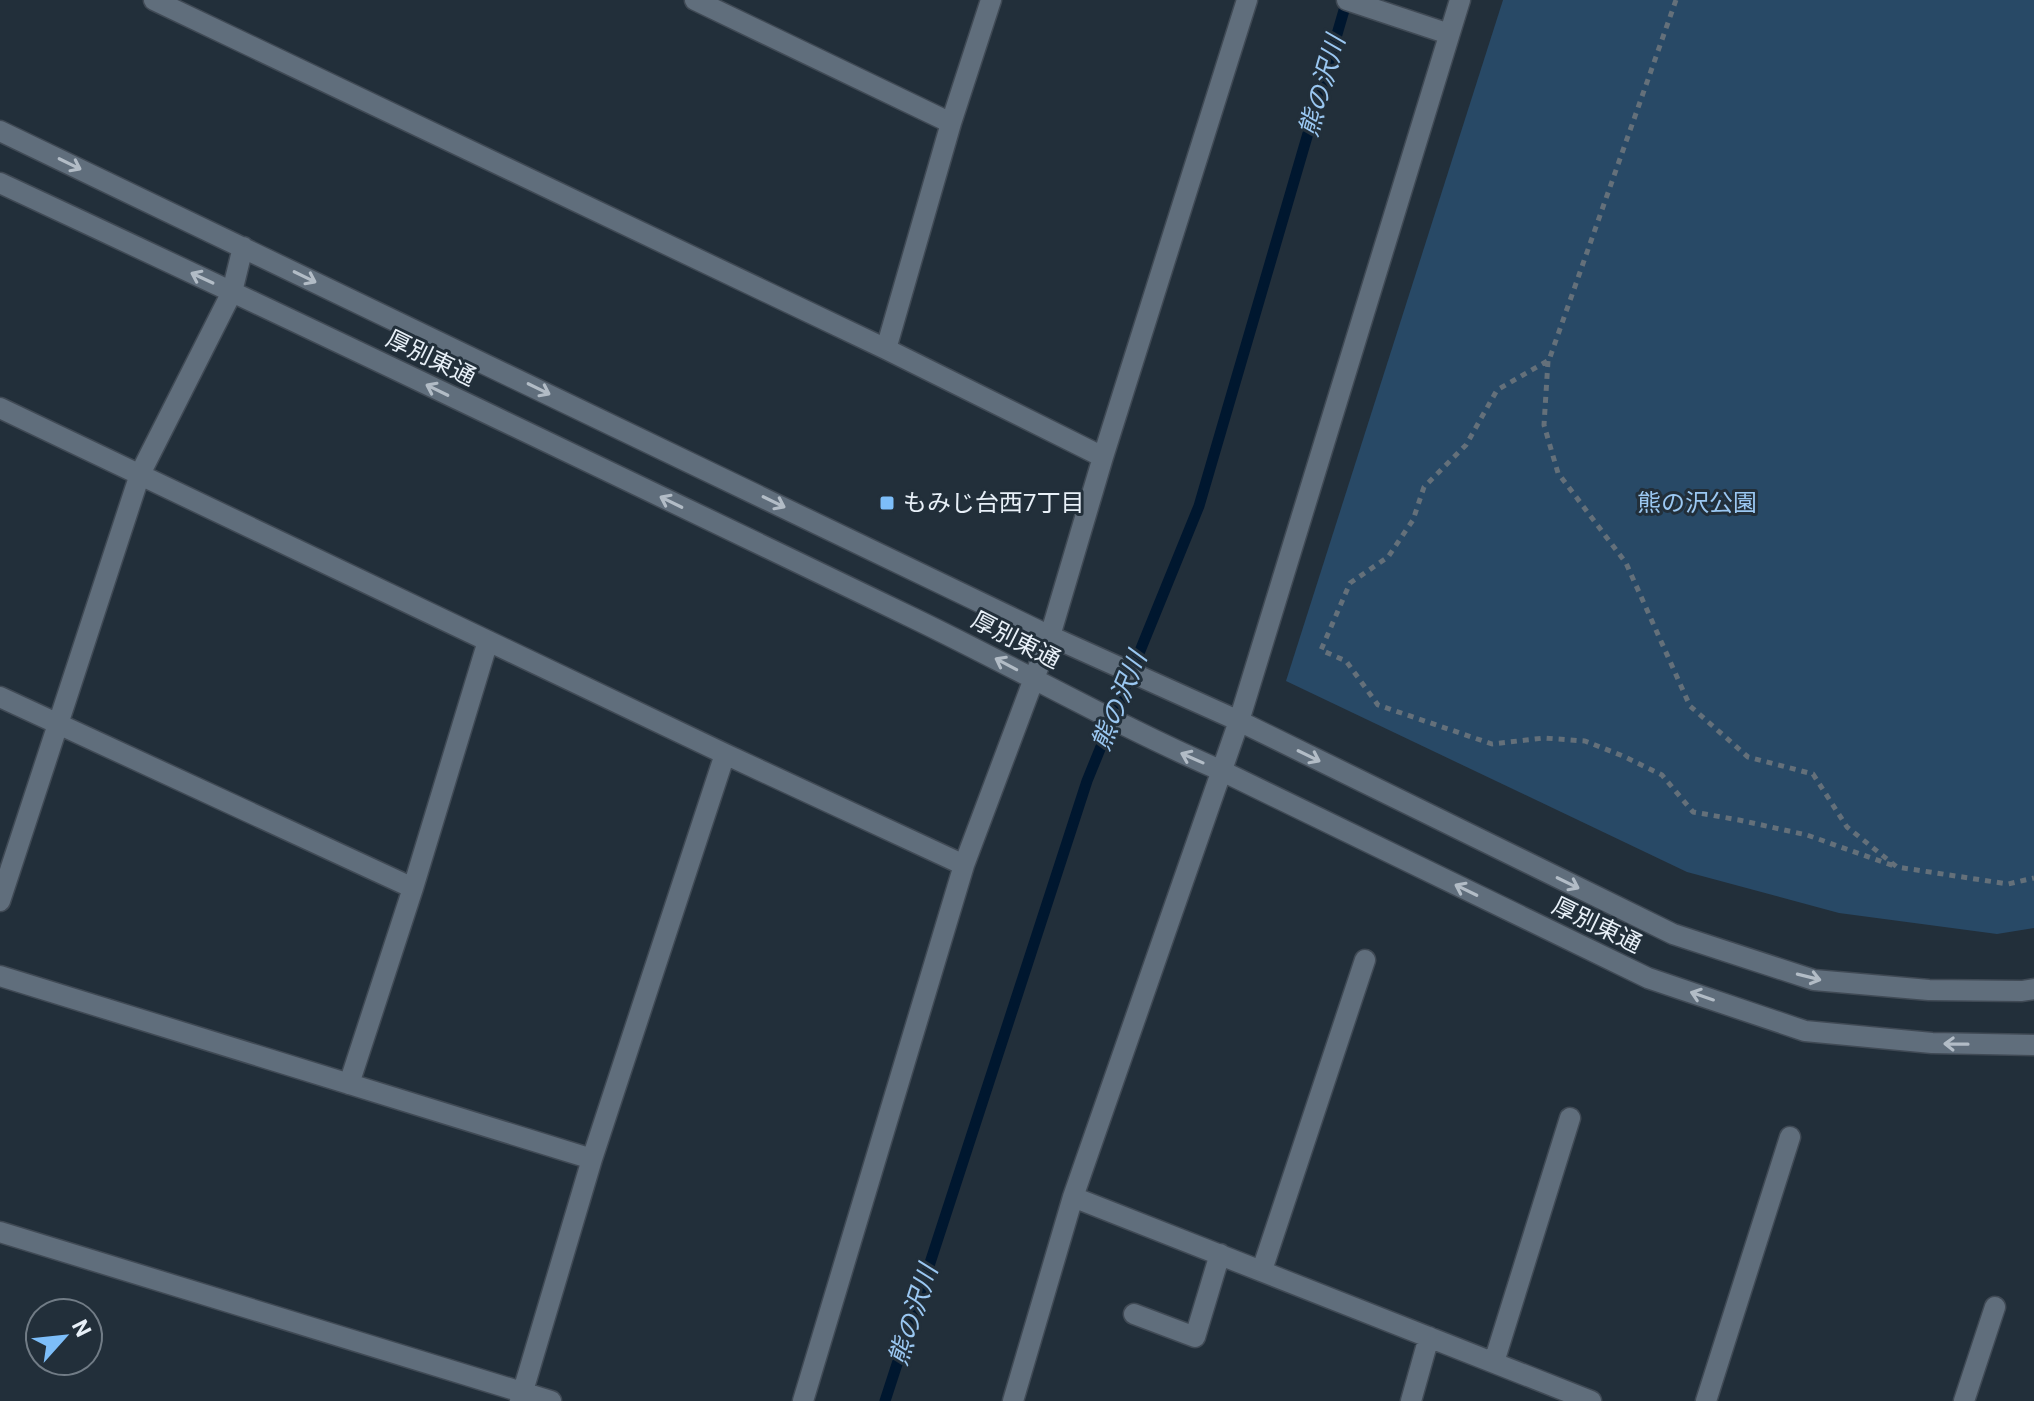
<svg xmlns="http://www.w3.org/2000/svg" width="2034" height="1401" font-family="Roboto,'Noto Sans JP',sans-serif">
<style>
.park{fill:#284966}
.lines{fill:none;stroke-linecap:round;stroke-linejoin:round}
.stream{stroke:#00172f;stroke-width:11}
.minor-casing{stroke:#404a55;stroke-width:23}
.path{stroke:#64707a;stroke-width:5;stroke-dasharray:6 6;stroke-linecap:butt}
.minor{stroke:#606e7c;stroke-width:20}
.oneway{stroke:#b2bcc6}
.poi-dot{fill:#7dbef9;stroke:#222f3a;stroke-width:3}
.labels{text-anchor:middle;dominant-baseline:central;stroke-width:6;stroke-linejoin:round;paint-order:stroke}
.street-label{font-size:24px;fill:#e8f0f8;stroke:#222f3a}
.poi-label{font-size:24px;fill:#e8f0f8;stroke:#222f3a;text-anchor:start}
.park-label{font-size:24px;fill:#9bc8f2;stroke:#222f3a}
.water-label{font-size:26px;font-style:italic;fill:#9ac7f1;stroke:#222f3a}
</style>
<rect width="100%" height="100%" fill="#222f3a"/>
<!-- park -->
<path class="park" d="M 1503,0 L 2034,0 L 2034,928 L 1997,934 L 1839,913 L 1687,872 L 1286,681 Z"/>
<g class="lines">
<!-- stream -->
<path class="stream" d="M 885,1401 L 1087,781 L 1199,506 L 1347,0"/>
<defs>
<path id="minor" d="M 154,0 L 886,349 L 1103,457
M 695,0 L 951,123
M 1347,0 L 1449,34
M 0,131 L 1050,636 L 1239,721 L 1673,934 L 1814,980 L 1929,990 L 2022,991 L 2034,989
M 0,183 C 305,325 608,471 911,617 C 1015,667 1116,725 1222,771 L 1648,978 L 1805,1031 L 1932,1043 L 2034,1045
M 886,349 L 951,123 L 991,0
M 0,408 L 725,754 L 964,865
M 0,697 L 413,888
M 0,901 L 140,474 L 232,292 L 243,247
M 0,976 L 592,1159
M 349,1084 L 413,888 L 488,641
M 1073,1197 L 1591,1401
M 0,1232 L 551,1401
M 1262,1270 L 1365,960
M 1134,1314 L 1195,1337 L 1220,1254
M 1494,1362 L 1570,1118
M 520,1401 L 592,1159 L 725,754
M 803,1401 L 964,865 L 1050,636 L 1103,457 L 1247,0
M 1013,1401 L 1073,1197 L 1239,721 L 1460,0
M 1411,1401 L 1429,1337
M 1706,1401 L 1790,1137
M 1964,1401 L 1995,1307"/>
</defs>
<!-- minor casing -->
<use href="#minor" class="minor-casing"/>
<!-- path -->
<path class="path" d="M 1676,0 L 1549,360 L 1497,390 L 1466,445 L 1424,487 L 1413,520 L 1388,557 L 1350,583 L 1321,650 L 1346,661 L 1378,705 L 1492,744 L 1544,738 L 1585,741 L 1623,756 L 1662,775 L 1693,812 L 1739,820 L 1807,835 L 1897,867
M 1548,361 L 1544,425 L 1558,473 L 1626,563 L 1690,706 L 1748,757 L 1813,774 L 1847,827 L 1897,867 L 2008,884 L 2034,878"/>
<!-- minor -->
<use href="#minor" class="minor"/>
</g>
<!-- one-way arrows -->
<defs><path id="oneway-shaft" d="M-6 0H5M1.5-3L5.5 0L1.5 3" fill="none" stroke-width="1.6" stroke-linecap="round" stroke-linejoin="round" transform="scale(2)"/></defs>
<g class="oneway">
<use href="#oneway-shaft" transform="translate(70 164) rotate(26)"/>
<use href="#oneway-shaft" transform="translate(305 277) rotate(26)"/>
<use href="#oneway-shaft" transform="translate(202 278) rotate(-155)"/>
<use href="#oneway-shaft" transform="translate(539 389) rotate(26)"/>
<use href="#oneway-shaft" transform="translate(437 390) rotate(-154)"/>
<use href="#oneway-shaft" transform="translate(671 502) rotate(-154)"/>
<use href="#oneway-shaft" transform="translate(774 502) rotate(26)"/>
<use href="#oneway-shaft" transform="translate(1006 664) rotate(-152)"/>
<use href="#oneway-shaft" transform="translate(1309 756) rotate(26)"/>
<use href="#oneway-shaft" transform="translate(1192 758) rotate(-156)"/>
<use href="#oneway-shaft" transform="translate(1568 883) rotate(26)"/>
<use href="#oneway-shaft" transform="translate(1466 890) rotate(-154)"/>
<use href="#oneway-shaft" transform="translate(1809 977) rotate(14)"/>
<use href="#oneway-shaft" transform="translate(1702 996) rotate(-161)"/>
<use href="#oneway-shaft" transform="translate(1956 1044) rotate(-179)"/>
</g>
<!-- markers -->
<rect class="poi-dot" x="879" y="495" width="16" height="16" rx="4"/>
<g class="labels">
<!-- street labels -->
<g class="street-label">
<text transform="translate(431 358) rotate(26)">厚別東通</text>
<text transform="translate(1016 640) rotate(27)">厚別東通</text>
<text transform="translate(1597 925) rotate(26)">厚別東通</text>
</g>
<!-- poi labels -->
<g class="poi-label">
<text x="903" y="503">もみじ台西7丁目</text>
</g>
<!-- park labels -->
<g class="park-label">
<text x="1697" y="503">熊の沢公園</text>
</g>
<!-- water labels -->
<g class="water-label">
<text transform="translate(1322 86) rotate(-74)">熊の沢川</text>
<text transform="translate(1119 701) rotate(-68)">熊の沢川</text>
<text transform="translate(913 1315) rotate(-72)">熊の沢川</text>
</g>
</g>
<!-- north arrow -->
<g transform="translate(64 1337) rotate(63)"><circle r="38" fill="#222f3a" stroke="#717c86" stroke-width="2"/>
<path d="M0-6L14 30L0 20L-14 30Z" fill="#7dbef9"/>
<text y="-12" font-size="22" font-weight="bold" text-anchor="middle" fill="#e8f0f8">N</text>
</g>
</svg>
